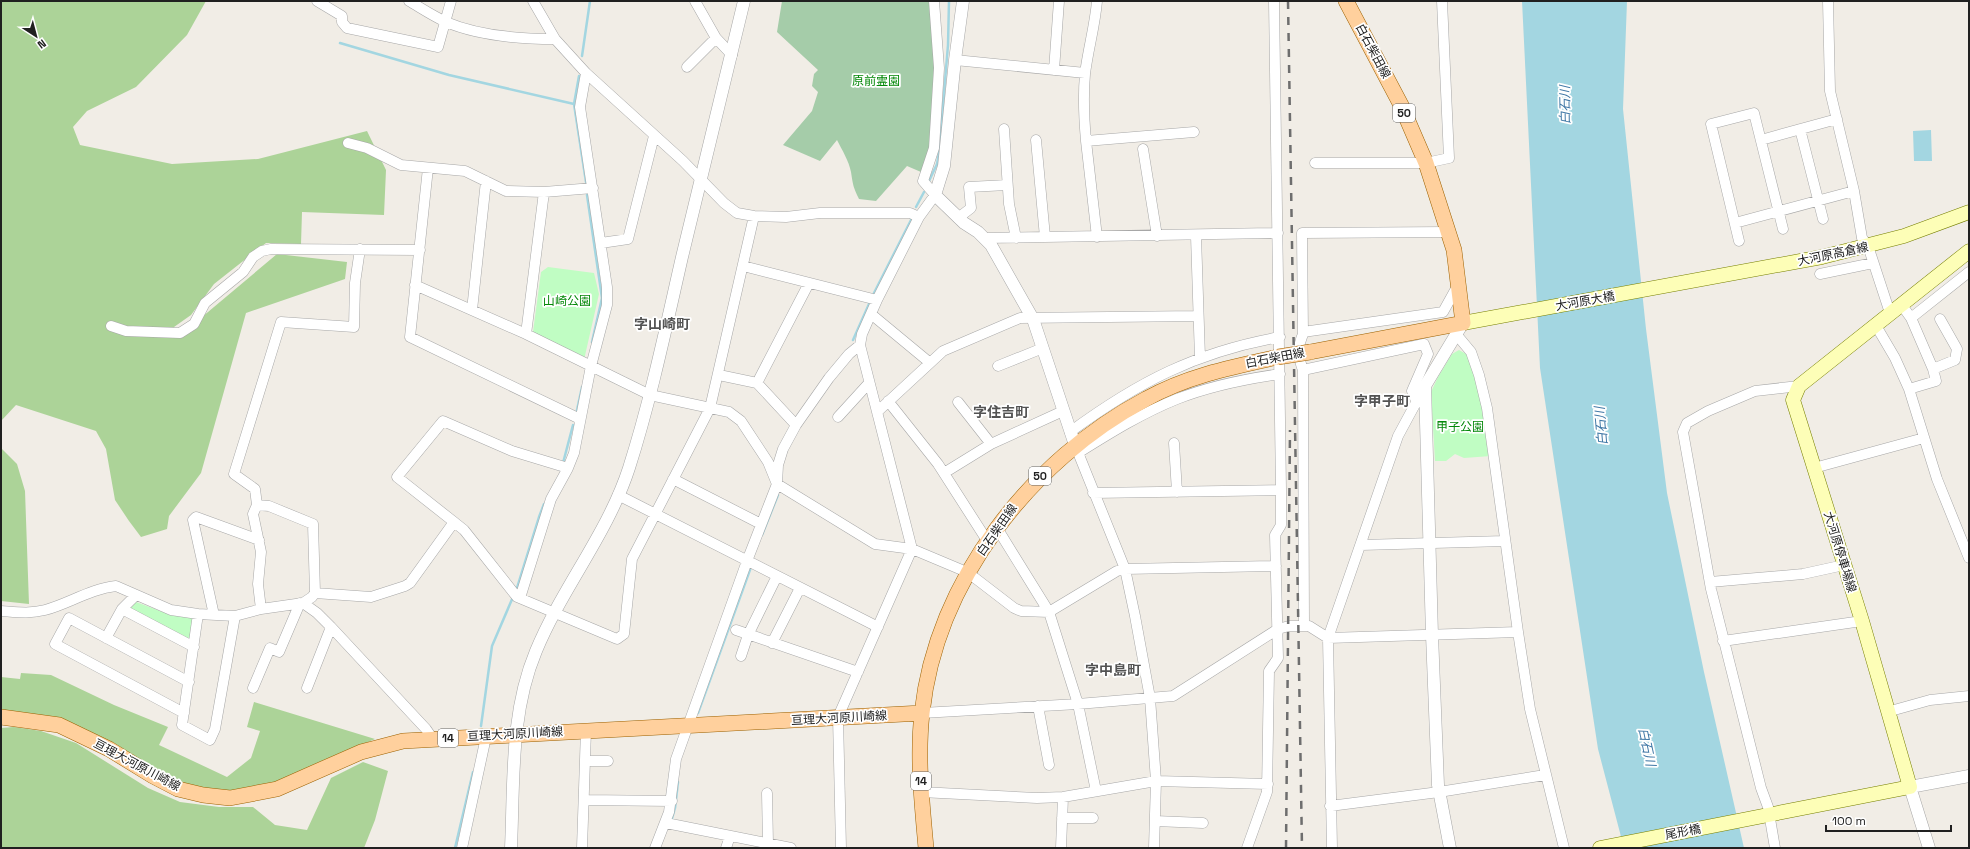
<svg xmlns="http://www.w3.org/2000/svg" width="1970" height="849" font-family="'Space Grotesk','Noto Sans JP',sans-serif">
<style>
.forest{fill:#acd398}
.cemetery{fill:#a5cca9}
.park{fill:#c0fdc3}
.water{fill:#a3d6e1}
.lines{fill:none;stroke-linecap:round;stroke-linejoin:round}
.stream{stroke:#a3d6e1;stroke-width:2.5}
.minor-casing{stroke:#a7a7a7;stroke-width:11}
.tertiary-casing{stroke:#a7a7a7;stroke-width:13}
.secondary-casing{stroke:#757e00;stroke-width:15}
.primary-casing{stroke:#9c6100;stroke-width:16}
.minor{stroke:#fff;stroke-width:10}
.tertiary{stroke:#fff;stroke-width:12}
.secondary{stroke:#fdfeb7;stroke-width:14}
.primary{stroke:#ffd09d;stroke-width:15}
.rail{stroke:#6e6e6e;stroke-width:2.5;stroke-dasharray:8 8;stroke-linecap:butt}
.primary-bridge-casing{stroke:#9c6100;stroke-width:16;stroke-linecap:butt}
.primary-bridge{stroke:#ffd09d;stroke-width:15}
.labels{text-anchor:middle;dominant-baseline:central;stroke-width:3.5;stroke-linejoin:round;paint-order:stroke}
.shield{fill:#fff;stroke:#636363;stroke-width:1}
.shield-label{font-size:11px;font-weight:bold;fill:#202020}
.street-label{font-size:12px;fill:#202020;stroke:#fff}
.park-label{font-size:12px;fill:#048809;stroke:#fff}
.water-label{font-size:13px;font-style:italic;fill:#4078a6;stroke:#fff}
.quarter-label{font-size:14px;font-weight:bold;fill:#535353;stroke:#fff}
</style>
<rect width="100%" height="100%" fill="#f1ede6"/>
<!-- forest -->
<path class="forest" d="M 1,1 L 206,1 L 187,35 L 136,87 L 87,111 L 73,127 L 80,145 L 172,164 L 258,159 L 367,131 L 386,170 L 384,215 L 302,212 L 301,244 L 266,243 L 214,284 L 191,315 L 174,327 L 177,338 L 277,254 L 347,262 L 345,279 L 246,313 L 201,473 L 169,516 L 167,529 L 141,537 L 129,521 L 115,500 L 106,449 L 96,431 L 16,405 L 1,421 Z
M 1,448 L 17,464 L 25,491 L 29,604 L 1,601 Z
M 21,673 L 51,675 L 114,705 L 168,727 L 159,745 L 227,777 L 251,758 L 260,731 L 247,727 L 254,702 L 375,739 L 284,780 L 235,791 L 206,790 L 169,778 L 112,743 L 1,712 L 1,677 L 20,679 Z
M 14,727 L 41,731 L 76,743 L 148,788 L 180,802 L 219,807 L 253,807 L 275,825 L 307,830 L 331,778 L 363,762 L 388,771 L 375,820 L 364,848 L 1,848 L 1,728 Z"/>
<!-- cemetery -->
<path class="cemetery" d="M 782,1 L 933,1 L 936,65 L 929,153 L 921,172 L 907,166 L 876,201 L 859,199 C 853,187 853,185 851,172 C 849,161 842,150 837,140 L 820,161 L 783,145 L 812,111 L 818,92 L 812,86 L 814,74 L 818,70 L 777,32 Z"/>
<!-- park -->
<path class="park" d="M 548,267 L 594,273 L 599,294 L 584,360 L 535,336 L 533,332 L 541,272 Z
M 1459,350 L 1468,355 L 1477,379 L 1491,456 L 1464,458 L 1455,454 L 1446,461 L 1435,461 L 1431,392 L 1438,377 L 1452,354 Z
M 136,602 L 163,612 L 190,615 L 194,619 L 191,643 L 129,610 Z"/>
<!-- water -->
<path class="water" d="M 1522,1 L 1627,1 L 1623,109 L 1646,329 L 1667,493 L 1704,672 L 1744,848 L 1624,848 L 1598,749 L 1540,368 Z
M 1931,130 L 1932,161 L 1914,161 L 1913,131 Z"/>
<g class="lines">
<!-- stream -->
<path class="stream" d="M 340,43 L 449,75 L 574,104
M 582,56 L 590,1
M 579,76 L 574,104 L 586,182
M 929,181 L 937,164 L 939,153 L 948,45 L 949,1
M 587,195 L 602,298 L 592,342
M 916,207 L 924,192
M 874,293 L 911,220
M 853,340 L 869,304
M 577,410 L 582,387
M 563,463 L 573,425
M 762,535 L 778,495
M 516,591 L 539,517 L 544,504
M 698,713 L 751,567
M 481,726 L 492,646 L 513,597
M 671,822 L 675,808 L 678,782
M 455,848 L 473,772"/>
<defs>
<path id="minor" d="M 317,1 L 342,16 L 342,22 L 347,28 L 438,47 L 451,1
M 409,1 C 421,8 433,16 446,22 C 479,36 520,39 555,39
M 533,1 L 555,39 L 586,73 L 683,161 L 724,203 L 737,213 L 754,216 L 786,217 L 820,213 L 910,213 L 919,217
M 695,1 L 716,38 L 732,55
M 1097,1 C 1095,26 1088,49 1085,74 C 1083,96 1084,119 1086,141 L 1194,132
M 1828,1 L 1830,91 L 1854,191 L 1862,238 L 1868,246 L 1890,313
M 955,60 L 1085,73
M 687,67 L 716,38
M 1054,70 L 1059,1
M 1004,129 L 1009,204 L 1016,238
M 1800,129 L 1823,219
M 1036,140 L 1045,237
M 1761,140 L 1837,119
M 1086,141 L 1097,237
M 348,143 L 367,148 L 401,165 L 465,171 L 506,191 L 544,192 L 593,188
M 1143,149 L 1157,236
M 1315,163 L 1426,163 L 1449,158 L 1442,1
M 428,168 L 410,337 L 580,419
M 958,218 L 971,208 L 969,187 L 1007,185
M 1735,223 L 1854,191
M 1196,236 L 1200,358
M 985,238 L 1278,233
M 1739,241 L 1711,124 L 1754,113 L 1783,229
M 601,243 L 628,239 L 654,136
M 743,266 L 877,300
M 1820,274 L 1873,263
M 415,285 L 526,334 L 650,395 L 729,412 L 741,421 L 768,462 L 777,484 L 875,544 L 912,549 L 962,570 L 975,578 L 1014,608 L 1021,611 L 1049,612 L 1117,571 L 1125,569 L 1276,566
M 1901,304 L 1911,318 L 1933,369 L 1955,360 L 1957,349 L 1940,319
M 472,310 L 486,181
M 871,314 L 929,362
M 1911,318 L 1969,272
M 1875,324 L 1895,358 L 1909,389 L 1937,479 L 1969,558
M 111,326 L 126,331 L 180,333 L 194,324 L 205,303 L 243,272 L 253,257 L 262,251 L 271,249 L 420,250
M 1303,332 L 1443,312 L 1458,285
M 526,334 L 544,192
M 1456,334 L 1471,352 L 1479,375 L 1487,408 L 1518,632 L 1530,709 L 1564,848
M 998,366 L 1043,348
M 1303,370 L 1424,344 L 1428,354 L 1412,391 L 1417,403
M 719,375 L 757,383 L 796,425
M 757,383 L 809,283
M 1909,389 L 1936,381 L 1933,369
M 888,401 L 938,464 L 988,542
M 958,402 L 991,444
M 877,412 L 943,351 L 1020,318 L 1198,316
M 838,417 L 869,383
M 1070,432 C 1138,382 1196,352 1280,337
M 1174,443 L 1177,492
M 1075,445 L 1125,569 L 1135,616 L 1150,698 L 1156,781 L 1154,848
M 1078,453 C 1110,433 1142,413 1177,399 C 1210,386 1245,379 1280,374
M 1814,468 L 1924,438
M 944,473 L 991,444 L 1063,411
M 673,479 L 761,524
M 1093,493 L 1281,490
M 618,495 L 878,627
M 257,505 L 269,506 L 313,524 L 315,593
M 454,522 L 397,477 L 443,421 L 512,451 L 568,468
M 997,528 L 1049,612 L 1078,704 L 1096,791
M 1361,545 L 1505,541
M 1710,582 L 1803,574 L 1844,565
M 520,598 L 551,499 L 568,468 L 574,453 L 591,366 L 607,305 L 607,287 L 580,107 L 586,73
M 303,603 L 317,613 L 331,627 L 426,729 L 433,739
M 122,609 L 194,647
M 261,609 L 258,584 L 261,552 L 253,514 L 257,505 L 255,489 L 234,474 L 281,322 L 354,327 L 355,283 L 360,249
M 1,611 C 16,612 30,614 45,610 C 68,604 90,589 116,586 L 171,610 L 198,614 L 235,616 L 261,609 L 303,603 L 312,597 L 315,593 L 371,597 L 405,586 L 410,583 L 454,522 L 464,530 L 517,597 L 617,639 L 624,634 L 632,559 L 710,408 L 754,216
M 198,614 L 182,725 L 210,740 L 215,729 L 235,616
M 214,615 L 193,520 L 196,517 L 259,540
M 1304,626 L 1303,370 C 1298,358 1298,345 1303,334 L 1302,233 L 1448,232
M 736,630 L 858,672
M 106,638 L 122,609 L 136,595
M 1723,641 L 1862,621
M 772,643 L 800,588
M 741,656 L 748,635 L 777,576
M 253,688 L 270,648 L 279,652 L 300,603
M 307,688 L 331,627
M 1038,706 L 1049,765
M 1887,712 L 1930,700 L 1969,696
M 184,713 L 55,644 L 69,618 L 189,682
M 922,713 L 1078,704 L 1173,696 L 1278,629 L 1289,626 L 1309,626 L 1328,638 L 1518,632
M 585,761 L 608,761
M 921,792 L 1037,798 L 1063,797 L 1156,781 L 1268,784
M 767,793 L 768,844
M 584,800 L 672,801
M 1330,806 L 1439,792 L 1545,775
M 1062,818 L 1093,818
M 1155,821 L 1203,823
M 666,823 L 791,848
M 462,848 L 486,737
M 582,848 L 586,730
M 655,848 L 669,812 L 676,759 L 747,561 L 777,484 L 778,465 L 783,449 L 796,425 L 829,378 L 849,354 L 860,345
M 726,848 L 730,836
M 841,848 L 838,717 L 912,549 L 860,345 L 862,334 L 877,300 L 919,217 L 935,195 L 923,181 L 934,148 L 939,68 L 934,1
M 1061,848 L 1063,797
M 1247,848 L 1267,792 L 1269,671 L 1278,658 L 1275,535 L 1281,525 L 1281,490 L 1274,1
M 1332,848 L 1328,638 L 1398,436 L 1425,386
M 1775,848 L 1768,807 L 1761,788 L 1711,589 L 1683,432 L 1687,423 L 1708,411 L 1755,391 L 1799,386"/>
<path id="tertiary" d="M 963,1 L 955,60 L 944,166 L 935,195 L 964,223 L 978,232 L 991,245 L 1033,319 L 1075,445
M 511,848 C 514,781 510,713 536,651 C 562,588 608,533 629,468 C 651,399 666,327 682,257 C 703,171 724,86 744,1
M 1450,848 L 1438,785 L 1432,635 L 1425,386 L 1463,323
M 1929,848 L 1910,787 L 1969,776"/>
<path id="secondary" d="M 1463,323 L 1822,257 L 1904,236 L 1969,212
M 1600,848 L 1910,787 L 1862,621 L 1793,400 L 1799,386 L 1969,251"/>
<path id="primary" d="M 1310,352 L 1463,323 L 1454,250 L 1426,163 L 1401,105 L 1346,1
M 1,717 L 59,725 L 109,749 L 153,776 L 178,789 L 203,795 L 230,798 L 277,789 L 361,752 L 403,741 L 922,713
M 926,848 C 922,803 917,758 922,713 C 936,581 1031,460 1146,399 C 1187,376 1232,367 1278,357"/>
</defs>
<!-- minor casing -->
<use href="#minor" class="minor-casing"/>
<!-- tertiary casing -->
<use href="#tertiary" class="tertiary-casing"/>
<!-- secondary casing -->
<use href="#secondary" class="secondary-casing"/>
<!-- primary casing -->
<use href="#primary" class="primary-casing"/>
<!-- minor -->
<use href="#minor" class="minor"/>
<!-- tertiary -->
<use href="#tertiary" class="tertiary"/>
<!-- secondary -->
<use href="#secondary" class="secondary"/>
<!-- primary -->
<use href="#primary" class="primary"/>
<!-- rail -->
<path class="rail" d="M 1288,1 L 1302,848
M 1286,848 L 1290,430"/>
<defs>
<path id="primary-bridge" d="M 1278,357 L 1310,352"/>
</defs>
<!-- primary-bridge casing -->
<use href="#primary-bridge" class="primary-bridge-casing"/>
<!-- primary-bridge -->
<use href="#primary-bridge" class="primary-bridge"/>
</g>
<g class="labels">
<!-- shield labels -->
<g class="shield">
<rect x="1393" y="104" width="22" height="18" rx="3"/>
<rect x="1029" y="467" width="22" height="18" rx="3"/>
<rect x="438" y="729" width="20" height="18" rx="3"/>
<rect x="911" y="772" width="20" height="18" rx="3"/>
</g>
<g class="shield-label">
<text x="1404" y="113">50</text>
<text x="1040" y="476">50</text>
<text x="448" y="738">14</text>
<text x="921" y="781">14</text>
</g>
<!-- street labels -->
<g class="street-label">
<text transform="translate(1373 51) rotate(62)">白石柴田線</text>
<text transform="translate(1833 254) rotate(-12)">大河原高倉線</text>
<text transform="translate(1585 301) rotate(-10)">大河原大橋</text>
<text transform="translate(1275 358) rotate(-11)">白石柴田線</text>
<text transform="translate(997 530) rotate(-55)">白石柴田線</text>
<text transform="translate(1840 552) rotate(73)">大河原停車場線</text>
<text transform="translate(839 718) rotate(-3)">亘理大河原川崎線</text>
<text transform="translate(515 734) rotate(-3)">亘理大河原川崎線</text>
<text transform="translate(137 765) rotate(28)">亘理大河原川崎線</text>
<text transform="translate(1683 832) rotate(-11)">尾形橋</text>
</g>
<!-- park labels -->
<g class="park-label">
<text x="876" y="81">原前霊園</text>
<text x="567" y="301">山崎公園</text>
<text x="1460" y="427">甲子公園</text>
</g>
<!-- water labels -->
<g class="water-label">
<text transform="translate(1565 105) rotate(-91)">白石川</text>
<text transform="translate(1601 426) rotate(-95)">白石川</text>
<text transform="translate(1647 747) rotate(78)">白石川</text>
</g>
<!-- quarter labels -->
<g class="quarter-label">
<text x="662" y="324">字山崎町</text>
<text x="1382" y="401">字甲子町</text>
<text x="1001" y="412">字住吉町</text>
<text x="1113" y="670">字中島町</text>
</g>
</g>
<!-- border -->
<rect width="1970" height="849" fill="none" stroke="#202020" stroke-width="4"/>
<!-- north arrow -->
<g transform="translate(36 36) rotate(144)" stroke="#ffffff" stroke-width="3" paint-order="stroke">
<path d="M0-3L7 15L0 10L-7 15Z" fill="#202020"/>
<text y="-6" font-size="11" font-weight="bold" text-anchor="middle" fill="#202020">N</text>
</g>
<!-- scale -->
<path d="M1826 825v6h125v-6" fill="none" stroke="#202020" stroke-width="2"/>
<text x="1832" y="825" font-size="12" fill="#202020" stroke="#ffffff" stroke-width="3" paint-order="stroke">100 m</text>
</svg>
